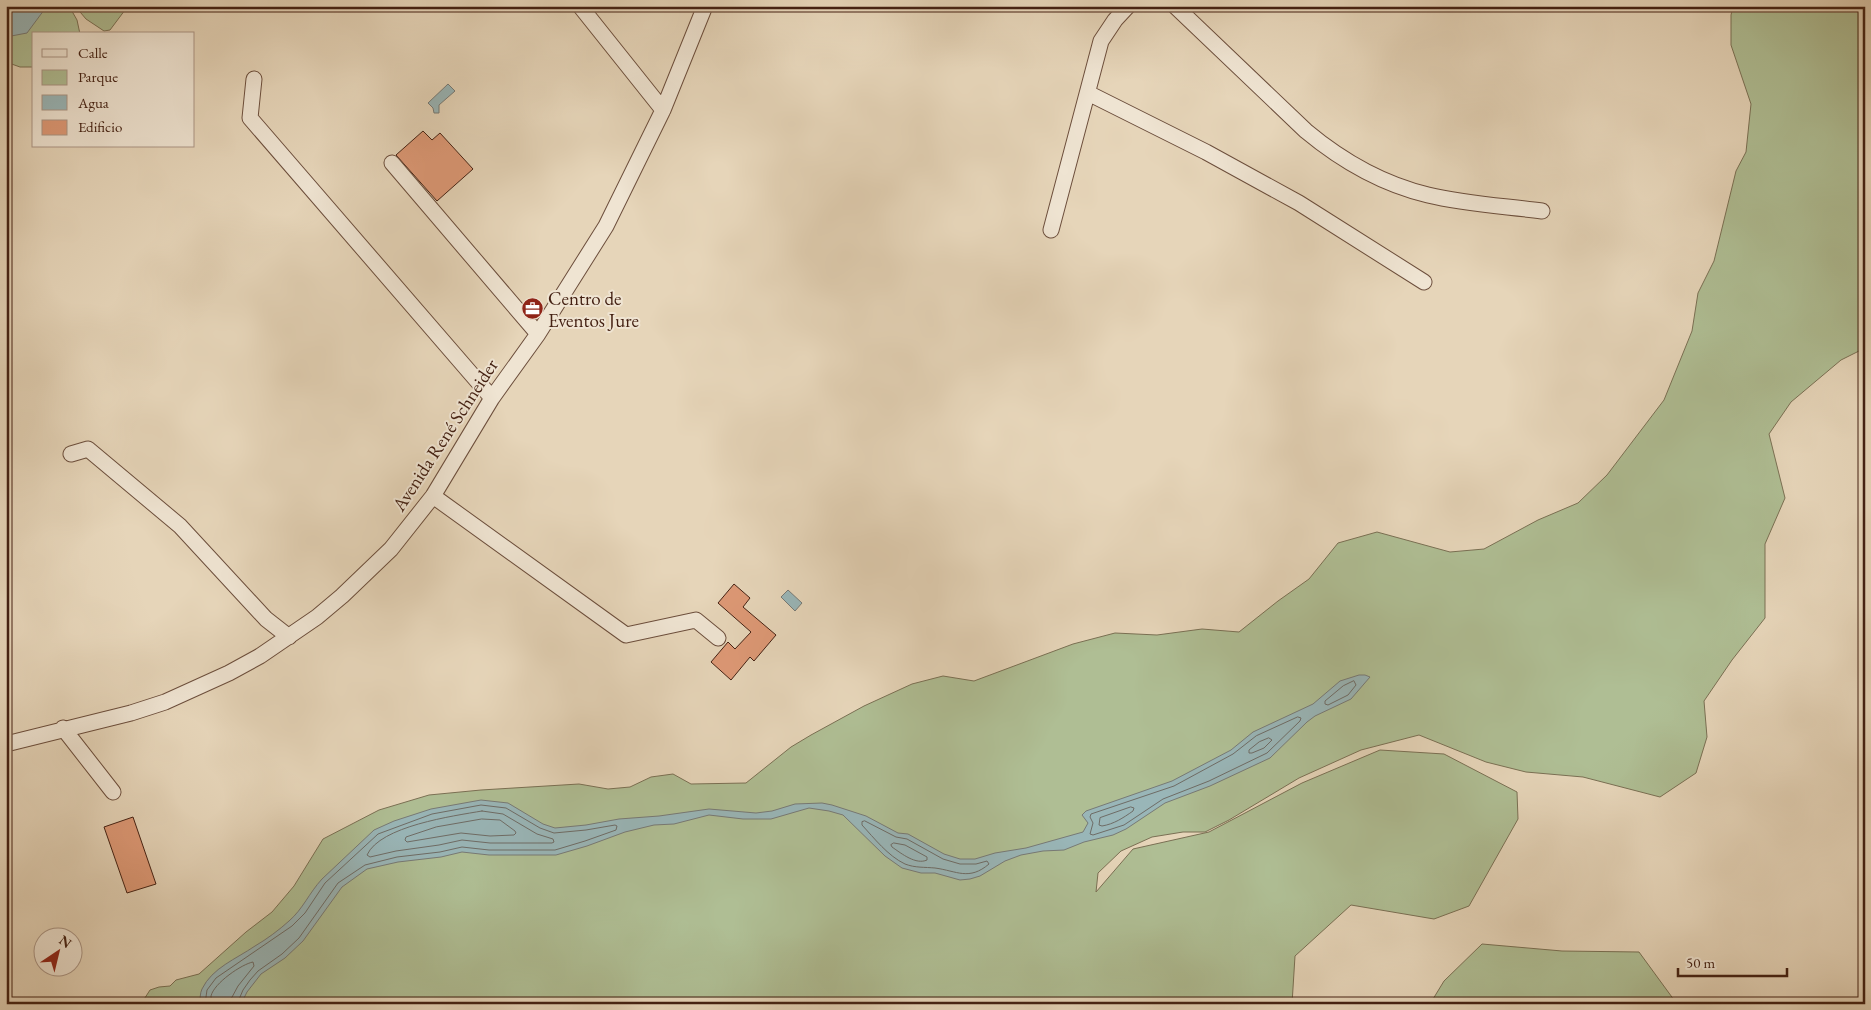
<svg xmlns="http://www.w3.org/2000/svg" width="1871" height="1010" font-family="'EB Garamond',serif">
<style>
.green{fill:#afbe94;stroke:#7a7054}
.water{fill:#99b6b8;stroke:#777a76}
.lines{fill:none;stroke-linecap:round;stroke-linejoin:round}
.shore{stroke:#6e6c66;stroke-width:1}
.building{fill:#de9976;stroke:#442113}
.minor-casing{stroke:#6c4e3c;stroke-width:17}
.minor{stroke:#efe4d2;stroke-width:15}
.labels{text-anchor:middle;dominant-baseline:central;stroke-width:4;stroke-linejoin:round;paint-order:stroke}
.poi-label{font-size:19px;fill:#442113;stroke:#efe4d2;text-anchor:start}
.street-label{font-size:19px;fill:#442113;stroke:#efe4d2}
</style>
<rect width="100%" height="100%" fill="#e6d5b9"/>
<filter id="stains"><feTurbulence type="fractalNoise" baseFrequency=".004" numOctaves="4"/><feColorMatrix values="0 0 0 0 .2 0 0 0 0 .09 0 0 0 0 .02 0 0 0 .5 -.17"/></filter>
<radialGradient id="worn" r=".72"><stop offset=".6" stop-color="#630" stop-opacity="0"/><stop offset="1" stop-color="#630" stop-opacity=".3"/></radialGradient>
<!-- green -->
<path class="green" d="M 6,6 L 69,6 L 77,20 L 80,34 L 34,34 L 34,67 L 20,67 L 6,62 Z
M 75,6 L 128,6 L 110,30 L 104,31 L 86,19 Z
M 1733,6 L 1865,6 L 1865,348 L 1841,360 L 1791,402 L 1769,434 L 1785,498 L 1765,544 L 1765,618 L 1732,660 L 1704,701 L 1707,737 L 1696,773 L 1660,797 L 1583,777 L 1526,772 L 1486,762 L 1419,735 L 1361,750 L 1299,778 L 1229,820 L 1205,832 L 1183,832 L 1152,837 L 1121,851 L 1098,873 L 1096,892 L 1133,849 L 1209,832 L 1302,783 L 1380,750 L 1444,754 L 1517,792 L 1518,819 L 1469,906 L 1434,919 L 1351,905 L 1295,956 L 1292,1004 L 141,1004 L 150,990 L 159,987 L 170,986 L 176,980 L 199,974 L 246,932 L 272,912 L 294,886 L 323,839 L 379,810 L 429,795 L 481,790 L 579,784 L 608,789 L 630,787 L 651,777 L 673,774 L 691,784 L 746,783 L 791,747 L 811,735 L 864,706 L 912,684 L 943,676 L 974,681 L 1073,644 L 1115,633 L 1157,635 L 1202,629 L 1239,632 L 1278,601 L 1309,579 L 1338,543 L 1377,532 L 1450,552 L 1484,549 L 1538,520 L 1578,503 L 1607,475 L 1664,400 L 1692,331 L 1698,293 L 1714,261 L 1736,171 L 1746,152 L 1751,104 L 1731,45 L 1731,15 Z
M 1482,944 L 1562,951 L 1639,952 L 1677,1004 L 1430,1004 L 1444,981 Z"/>
<!-- water -->
<path class="water" d="M 6,6 L 47,6 L 27,33 L 6,37 Z
M 448,84 L 455,91 L 439,105 L 439,113 L 434,113 L 433,108 L 428,103 Z
M 788,590 L 802,603 L 795,611 L 781,597 Z
M 1359,675 L 1365,675 L 1370,677 L 1351,699 L 1315,716 L 1307,722 L 1270,758 L 1210,786 L 1165,803 L 1126,829 L 1113,835 L 1084,842 L 1064,850 L 1043,851 L 1021,855 L 1005,861 L 980,876 L 970,879 L 960,880 L 935,873 L 921,873 L 902,868 L 885,856 L 843,815 L 829,811 L 809,808 L 771,819 L 743,819 L 709,815 L 674,824 L 654,825 L 625,832 L 587,846 L 556,855 L 489,855 L 462,852 L 441,857 L 398,862 L 367,869 L 342,887 L 303,941 L 285,958 L 261,974 L 247,992 L 241,1004 L 200,1004 C 200,999 200,993 202,989 C 212,968 236,959 255,946 C 267,939 279,930 289,921 C 303,909 309,893 322,879 L 374,830 L 394,821 L 431,809 L 481,800 L 508,803 L 543,824 L 555,828 L 586,825 L 619,819 L 659,816 L 709,809 L 756,813 L 772,811 L 795,804 L 822,803 L 832,805 L 866,816 L 898,833 L 908,834 L 944,854 L 960,859 L 975,859 L 995,853 L 1026,848 L 1083,832 L 1088,823 L 1082,815 L 1086,811 L 1172,781 L 1231,750 L 1253,732 L 1313,704 L 1340,681 Z"/>
<g class="lines">
<!-- shore -->
<path class="shore" d="M 1354,681 L 1356,685 L 1348,695 L 1328,705 L 1325,704 L 1325,701 L 1343,686 Z
M 1298,717 L 1301,718 L 1300,721 L 1267,753 L 1209,781 L 1163,799 L 1124,825 L 1093,835 L 1090,834 L 1093,823 L 1090,817 L 1091,814 L 1174,786 L 1233,754 L 1256,736 Z
M 1269,738 L 1272,740 L 1264,748 L 1252,753 L 1249,753 L 1249,750 L 1259,742 Z
M 1131,807 L 1134,808 L 1133,811 C 1123,818 1114,824 1102,826 L 1099,825 L 1100,818 Z
M 482,811 L 503,814 L 537,834 L 553,839 L 554,842 L 552,843 L 490,843 L 462,840 L 439,845 L 396,851 L 370,857 L 367,855 C 380,826 453,816 482,811 Z
M 482,819 L 500,820 L 515,831 L 516,833 L 514,835 L 490,836 L 461,833 L 407,842 L 405,840 L 406,837 L 436,827 Z
M 865,821 L 896,837 L 907,839 L 943,859 L 960,864 L 976,864 L 987,861 L 989,864 C 969,881 957,871 935,868 C 925,867 915,868 905,864 C 888,856 874,838 862,825 L 862,822 Z
M 894,843 L 905,845 L 927,857 L 927,860 C 916,865 902,854 892,847 L 891,845 Z
M 205,1004 L 207,990 L 216,978 L 292,926 L 305,913 L 325,883 L 378,834 L 432,814 L 481,805 L 506,808 L 540,828 L 554,833 L 586,830 L 615,825 L 617,826 L 616,830 L 585,841 L 555,850 L 489,850 L 462,847 L 440,852 L 397,857 L 365,865 L 338,883 L 299,938 L 282,954 L 258,971 L 250,980 L 243,990 L 237,1004
M 211,1004 C 211,1001 211,998 211,996 C 214,983 242,964 253,962 L 254,966 L 238,986 L 231,999 L 231,1004"/>
</g>
<!-- building -->
<path class="building" d="M 423,131 L 432,140 L 440,133 L 473,169 L 437,201 L 396,155 Z
M 734,584 L 750,598 L 743,607 L 776,635 L 754,661 L 750,657 L 731,680 L 711,662 L 728,642 L 735,649 L 751,632 L 718,603 Z
M 133,817 L 156,884 L 127,893 L 104,827 Z"/>
<g class="lines">
<defs>
<path id="minor" d="M 580,6 L 663,110
M 1175,6 L 1306,131 C 1342,161 1382,184 1428,195 C 1465,204 1504,206 1542,211
M 254,79 L 250,118 L 492,398
M 1088,93 L 1206,152 L 1299,203 L 1424,282
M 392,163 L 538,334
M 1051,230 L 1101,41 L 1115,20 L 1128,6
M 71,454 L 88,449 L 180,526 L 266,619 L 289,637
M 433,496 L 626,635 L 696,620 L 718,638
M 63,728 L 113,792
M 6,744 L 131,713 L 165,702 L 229,673 L 260,656 L 317,617 L 342,596 L 391,549 L 433,496 L 492,398 L 538,334 L 606,226 L 663,110 L 705,6"/>
</defs>
<!-- minor casing -->
<use href="#minor" class="minor-casing"/>
<!-- minor -->
<use href="#minor" class="minor"/>
</g>
<!-- icons -->
<defs>
<symbol id="office-disc" viewBox="-11 -11 22 22"><circle r="9.5" fill="#8f2418" stroke="#efe4d2"/><path d="M-6-3h4V-5.5h4V-3h4V5H-6ZM-1-4.5V-3h2v-1.5ZM-6 0V1H6V0Z" fill="#fff"/></symbol>
</defs>
<g fill-rule="evenodd">
<use href="#office-disc" x="520" y="296" width="25" height="25"/>
</g>
<g class="labels">
<!-- poi labels -->
<g class="poi-label">
<text x="548" y="298">Centro de<tspan x="548" dy="22">Eventos Jure</tspan></text>
</g>
<!-- street labels -->
<g class="street-label">
<text transform="translate(445 435) rotate(-57)">Avenida René Schneider</text>
</g>
</g>
<!-- margin -->
<rect width="1871" height="1010" fill="none" stroke="#e6d5b9" stroke-width="25"/>
<rect x="8" y="8" width="1856" height="995" fill="none" stroke="#442113" stroke-width="2.5"/>
<rect x="12" y="12" width="1846" height="985" fill="none" stroke="#442113"/>
<!-- legend -->
<rect x="32" y="32" width="162" height="115" fill="#efe4d2" stroke="#ab9686"/>
<rect x="42" y="49" width="25" height="8" fill="#efe4d2" stroke="#ab9686"/>
<text x="78" y="58" font-size="15" fill="#442113">Calle</text>
<rect x="42" y="70" width="25" height="15" fill="#afbe94" stroke="#ab9686"/>
<text x="78" y="82" font-size="15" fill="#442113">Parque</text>
<rect x="42" y="95" width="25" height="15" fill="#99b6b8" stroke="#ab9686"/>
<text x="78" y="108" font-size="15" fill="#442113">Agua</text>
<rect x="42" y="120" width="25" height="15" fill="#de9976" stroke="#ab9686"/>
<text x="78" y="132" font-size="15" fill="#442113">Edificio</text>
<!-- north arrow -->
<g transform="translate(58 952) rotate(35)"><circle r="24" fill="#efe4d2" stroke="#ab9686"/>
<path d="M0-4L9 19L0 12L-9 19Z" fill="#8f2418"/>
<text y="-8" font-size="14" font-weight="bold" text-anchor="middle" fill="#442113">N</text>
</g>
<!-- scale -->
<path d="M1678 968v8h109v-8" fill="none" stroke="#442113" stroke-width="2.5"/>
<text x="1686" y="968" font-size="15" fill="#442113" stroke="#efe4d2" stroke-width="4" paint-order="stroke">50 m</text>
<rect width="100%" height="100%" filter="url(#stains)"/>
<rect width="100%" height="100%" fill="url(#worn)"/>
</svg>
